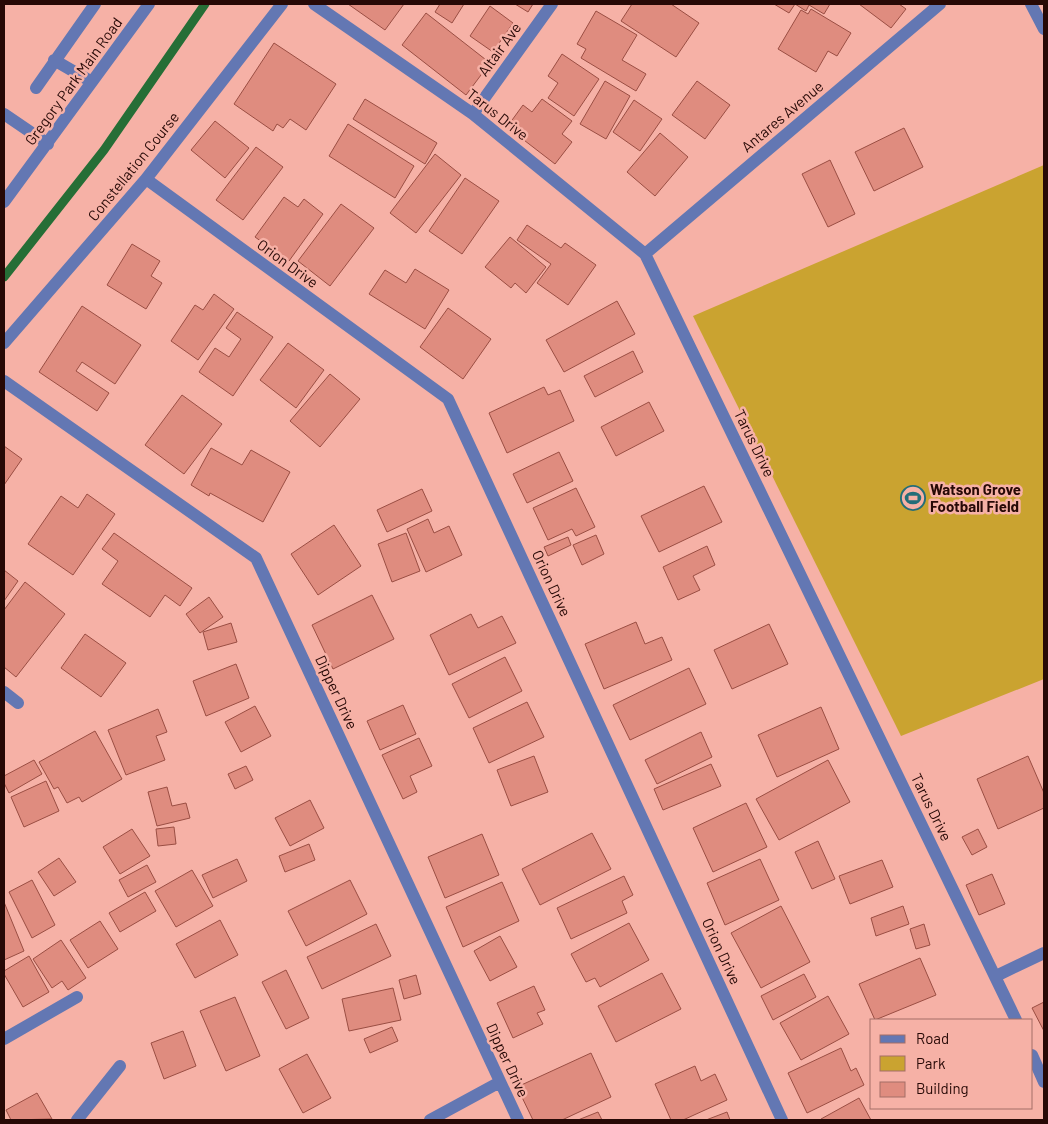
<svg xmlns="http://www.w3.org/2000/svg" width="1048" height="1124" font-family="Barlow,sans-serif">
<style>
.green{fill:#caa330}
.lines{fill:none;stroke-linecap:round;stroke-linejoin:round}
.stream{stroke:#266e36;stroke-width:9}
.building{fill:#df8c7f;stroke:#9a4e43}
.minor{stroke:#6377b3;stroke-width:12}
.labels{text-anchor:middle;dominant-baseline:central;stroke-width:5;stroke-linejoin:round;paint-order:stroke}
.street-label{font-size:15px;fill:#270906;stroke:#f6b1a6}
.poi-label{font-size:15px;font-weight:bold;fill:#270906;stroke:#f6b1a6;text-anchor:start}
</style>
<rect width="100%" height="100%" fill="#f6b1a6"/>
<!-- green -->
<path class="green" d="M 1044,165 L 1044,679 L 901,736 L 693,316 Z"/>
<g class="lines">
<!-- stream -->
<path class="stream" d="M 4,277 L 104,150 L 205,4"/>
</g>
<!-- building -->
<path class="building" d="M 348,4 L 404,4 L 385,30 Z
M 440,4 L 464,4 L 452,23 L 435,12 Z
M 515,4 L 533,4 L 528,12 Z
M 632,4 L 671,4 L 699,23 L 676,57 L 621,21 Z
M 774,4 L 830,4 L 824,14 L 809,5 L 806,11 L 795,4 L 789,13 Z
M 859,4 L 899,4 L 906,9 L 891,28 Z
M 490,6 L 513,23 L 493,52 L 470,36 Z
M 811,9 L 851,33 L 837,56 L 828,51 L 816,72 L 778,49 L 801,10 L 808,14 Z
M 596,11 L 637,35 L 622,60 L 646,74 L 636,91 L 581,58 L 586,49 L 577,44 Z
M 426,13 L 490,63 L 466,95 L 402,45 Z
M 274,43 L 336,84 L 306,130 L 290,119 L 283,128 L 277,124 L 273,131 L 234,104 Z
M 562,54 L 599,79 L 574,116 L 548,98 L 558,83 L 548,76 Z
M 605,81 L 630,96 L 606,139 L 580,124 Z
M 697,81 L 730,105 L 705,139 L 672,115 Z
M 365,99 L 437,143 L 425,164 L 353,119 Z
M 542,99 L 572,121 L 562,134 L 572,142 L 555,164 L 507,127 L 523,105 L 532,112 Z
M 634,100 L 662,119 L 640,151 L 613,132 Z
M 215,121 L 249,148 L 225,178 L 191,150 Z
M 348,124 L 414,166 L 395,198 L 329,156 Z
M 904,128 L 923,167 L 874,191 L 855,152 Z
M 660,133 L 688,157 L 655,196 L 627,172 Z
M 256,147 L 283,167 L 243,220 L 216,200 Z
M 435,154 L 461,175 L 416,233 L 390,213 Z
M 830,160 L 855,214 L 828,227 L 802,174 Z
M 465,178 L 499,201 L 462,254 L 429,231 Z
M 284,197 L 298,207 L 304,199 L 323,214 L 289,261 L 255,237 Z
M 341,204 L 374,228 L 330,286 L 298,261 Z
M 527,225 L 561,248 L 565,243 L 596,265 L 568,305 L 537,283 L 551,264 L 517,240 Z
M 510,237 L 546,267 L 526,293 L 515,283 L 511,288 L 485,267 Z
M 132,244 L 160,261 L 151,276 L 162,283 L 146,309 L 107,285 Z
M 415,269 L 449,290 L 425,329 L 369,294 L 385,270 L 406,283 Z
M 214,294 L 234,309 L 198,360 L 171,341 L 195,305 L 203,310 Z
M 617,301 L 635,334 L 564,372 L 546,340 Z
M 82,306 L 141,345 L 115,384 L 82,362 L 76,371 L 109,393 L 97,411 L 39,372 Z
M 448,308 L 491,339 L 463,379 L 420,347 Z
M 237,312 L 273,337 L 233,396 L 199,372 L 215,348 L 229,357 L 241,339 L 226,328 Z
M 288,343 L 324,370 L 296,408 L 260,380 Z
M 633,351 L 643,372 L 595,397 L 584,376 Z
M 330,374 L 360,399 L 320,447 L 290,421 Z
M 544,387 L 548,395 L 560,390 L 574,421 L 507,453 L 489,413 Z
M 182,395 L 222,424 L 184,474 L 145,445 Z
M 649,402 L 664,431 L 616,456 L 601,427 Z
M 4,446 L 22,459 L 4,485 Z
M 211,448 L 242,465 L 251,450 L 290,472 L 263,522 L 210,493 L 209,496 L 191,485 Z
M 559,452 L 573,481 L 527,503 L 513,474 Z
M 704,486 L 722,522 L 659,552 L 641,516 Z
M 576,488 L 595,527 L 576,536 L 572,529 L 548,540 L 533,508 Z
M 422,489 L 432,511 L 387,532 L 377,510 Z
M 87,494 L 115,514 L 73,575 L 28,544 L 61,496 L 78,508 Z
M 428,519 L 434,533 L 449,526 L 462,555 L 426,572 L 407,529 Z
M 334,525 L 361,566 L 318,595 L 291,554 Z
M 114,533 L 192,588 L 180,606 L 165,595 L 150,617 L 102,584 L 118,561 L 102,549 Z
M 406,533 L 420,571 L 392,582 L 378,544 Z
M 596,535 L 604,554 L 582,565 L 573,545 Z
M 568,537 L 571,545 L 548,556 L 544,547 Z
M 707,546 L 715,565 L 693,576 L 700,590 L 678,600 L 663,567 Z
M 4,570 L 18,581 L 4,601 Z
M 25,582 L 65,614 L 16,677 L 4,667 L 4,610 Z
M 372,595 L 394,639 L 333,669 L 312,625 Z
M 209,597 L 223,617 L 200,633 L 186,614 Z
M 471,614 L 478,628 L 502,616 L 516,643 L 449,675 L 430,635 Z
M 636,622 L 645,644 L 662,637 L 672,660 L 604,689 L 585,644 Z
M 231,623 L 237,642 L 208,650 L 203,632 Z
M 769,624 L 788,664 L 732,689 L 714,650 Z
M 85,634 L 126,663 L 101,697 L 61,668 Z
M 505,657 L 522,691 L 469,718 L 452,684 Z
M 236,664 L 249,698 L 206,716 L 193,681 Z
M 689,668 L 706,704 L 630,740 L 613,705 Z
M 527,702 L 544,737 L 489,763 L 473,728 Z
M 403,705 L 416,734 L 380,750 L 367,721 Z
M 255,706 L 271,736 L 241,752 L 225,722 Z
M 821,707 L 839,749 L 777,777 L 758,735 Z
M 158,709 L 167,732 L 156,736 L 165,760 L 126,775 L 108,730 Z
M 95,731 L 122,779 L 82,802 L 79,797 L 67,803 L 58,787 L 54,789 L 39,762 Z
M 701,732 L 712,757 L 657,784 L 645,760 Z
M 419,738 L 432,766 L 410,776 L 417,792 L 403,799 L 382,755 Z
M 534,756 L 548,792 L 511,806 L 497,770 Z
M 1028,756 L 1044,793 L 1044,808 L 998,829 L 977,779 Z
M 34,760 L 42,774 L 9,793 L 4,783 L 4,776 Z
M 828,760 L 850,802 L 779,840 L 756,799 Z
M 711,764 L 721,786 L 663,810 L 654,789 Z
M 246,766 L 253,780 L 235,789 L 228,774 Z
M 46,781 L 59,811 L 24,827 L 11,797 Z
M 167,787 L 172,806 L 186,803 L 190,818 L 157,826 L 148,792 Z
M 310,800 L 324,828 L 290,846 L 275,818 Z
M 746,803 L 767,847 L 713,872 L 693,828 Z
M 174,827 L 176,844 L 158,846 L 156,829 Z
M 132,829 L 150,856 L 120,874 L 103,847 Z
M 978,829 L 987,847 L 972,855 L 962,837 Z
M 592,833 L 611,869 L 540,905 L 522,869 Z
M 482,834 L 499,875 L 445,898 L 428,857 Z
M 818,841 L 835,879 L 812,889 L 795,852 Z
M 309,844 L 315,860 L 285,872 L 279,856 Z
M 59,858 L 76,882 L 54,896 L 38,872 Z
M 237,859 L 247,881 L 213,898 L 202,875 Z
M 760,859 L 779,900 L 725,925 L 707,883 Z
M 882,860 L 893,887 L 850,904 L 839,876 Z
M 147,865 L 156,882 L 128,897 L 119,880 Z
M 192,870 L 213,906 L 176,927 L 155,891 Z
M 992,874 L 1005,904 L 979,915 L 966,885 Z
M 624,876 L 633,895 L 622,901 L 627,913 L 571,939 L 557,908 Z
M 32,880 L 55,925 L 32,938 L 9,892 Z
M 350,880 L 367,914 L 306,946 L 288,911 Z
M 502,882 L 519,921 L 463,947 L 446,907 Z
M 145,892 L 156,911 L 120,932 L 109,913 Z
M 4,902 L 24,951 L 4,960 Z
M 781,906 L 810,962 L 761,988 L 731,933 Z
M 903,906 L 909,924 L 876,936 L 871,918 Z
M 220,920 L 238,955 L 195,978 L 176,944 Z
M 100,921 L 118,949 L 88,968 L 70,940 Z
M 629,923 L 649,960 L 600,987 L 595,978 L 586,982 L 571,954 Z
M 376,924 L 391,956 L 322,989 L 307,957 Z
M 924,924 L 930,945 L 916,949 L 910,929 Z
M 500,936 L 517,967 L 490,981 L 474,951 Z
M 61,940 L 86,978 L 68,990 L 62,981 L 52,988 L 33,959 Z
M 29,956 L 49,992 L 23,1007 L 4,974 L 4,971 Z
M 920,958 L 936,995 L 875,1020 L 859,984 Z
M 286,970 L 309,1018 L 286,1029 L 262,982 Z
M 662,973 L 681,1009 L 616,1042 L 598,1006 Z
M 804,974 L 816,997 L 773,1020 L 761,996 Z
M 416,975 L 421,994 L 404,999 L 399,980 Z
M 534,986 L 545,1010 L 537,1013 L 543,1024 L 513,1038 L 497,1003 Z
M 393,988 L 401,1020 L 349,1031 L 342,999 Z
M 828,996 L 849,1034 L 801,1060 L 780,1023 Z
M 235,997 L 260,1056 L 226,1071 L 200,1011 Z
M 1044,1002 L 1044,1031 L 1032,1008 Z
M 392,1027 L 398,1041 L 370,1053 L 364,1039 Z
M 183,1031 L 196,1066 L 164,1079 L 151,1043 Z
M 841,1048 L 851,1071 L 856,1068 L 864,1085 L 807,1113 L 788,1073 Z
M 591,1053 L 611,1097 L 562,1120 L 533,1120 L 517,1087 Z
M 307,1054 L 331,1098 L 303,1113 L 279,1069 Z
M 695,1066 L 701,1081 L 715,1074 L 727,1100 L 683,1120 L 671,1120 L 655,1084 Z
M 37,1093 L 52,1119 L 11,1120 L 6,1110 Z
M 859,1098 L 871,1120 L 822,1120 L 821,1119 Z
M 598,1112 L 602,1120 L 578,1120 Z
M 727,1112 L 730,1120 L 706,1120 Z"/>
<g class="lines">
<!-- minor -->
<path class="minor" d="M 314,4 L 473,114 L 645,254 L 1016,1020
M 1031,4 L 1044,29
M 54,60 L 92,82
M 36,88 L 95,4
M 4,114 L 48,144
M 473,114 L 552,4
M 146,179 L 448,399 L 782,1120
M 4,202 L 149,4
M 645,254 L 940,4
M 4,343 L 146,179 L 282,4
M 4,381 L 256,558 L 518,1120
M 4,692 L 18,703
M 996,976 L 1044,953
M 4,1039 L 77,997
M 1032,1055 L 1044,1082
M 77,1120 L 120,1066
M 430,1120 L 500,1082"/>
</g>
<!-- icons -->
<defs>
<symbol id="stadium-ring" viewBox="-11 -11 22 22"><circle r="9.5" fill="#f6b1a6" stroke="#246d78" stroke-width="1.5"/><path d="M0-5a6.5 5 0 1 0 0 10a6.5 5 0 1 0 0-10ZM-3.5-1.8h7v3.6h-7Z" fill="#246d78"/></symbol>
</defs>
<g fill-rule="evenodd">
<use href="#stadium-ring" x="899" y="484" width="28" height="28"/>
</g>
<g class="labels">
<!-- street labels -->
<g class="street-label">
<text transform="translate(499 49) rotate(-54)">Altair Ave</text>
<text transform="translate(73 81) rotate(-54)">Gregory Park Main Road</text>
<text transform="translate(498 114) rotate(38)">Tarus Drive</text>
<text transform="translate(782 116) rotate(-40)">Antares Avenue</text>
<text transform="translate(133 166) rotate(-51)">Constellation Course</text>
<text transform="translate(288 263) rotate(36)">Orion Drive</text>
<text transform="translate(755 443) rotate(64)">Tarus Drive</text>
<text transform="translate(552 583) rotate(65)">Orion Drive</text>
<text transform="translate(337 692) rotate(65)">Dipper Drive</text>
<text transform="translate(932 807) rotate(64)">Tarus Drive</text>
<text transform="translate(722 951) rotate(65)">Orion Drive</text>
<text transform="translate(508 1060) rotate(65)">Dipper Drive</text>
</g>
<!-- poi labels -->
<g class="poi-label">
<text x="930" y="489">Watson Grove<tspan x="930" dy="17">Football Field</tspan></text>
</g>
</g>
<!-- border -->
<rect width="1048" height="1124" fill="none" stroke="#270906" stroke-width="10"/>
<!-- legend -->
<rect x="870" y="1019" width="162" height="90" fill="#f6b1a6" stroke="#a36e66"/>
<rect x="880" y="1035" width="25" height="8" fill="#6377b3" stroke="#a36e66"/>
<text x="916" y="1044" font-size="15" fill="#270906">Road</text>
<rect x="880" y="1056" width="25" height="15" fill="#caa330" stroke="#a36e66"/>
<text x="916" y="1069" font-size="15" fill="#270906">Park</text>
<rect x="880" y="1082" width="25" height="15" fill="#df8c7f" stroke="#a36e66"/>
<text x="916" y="1094" font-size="15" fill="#270906">Building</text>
</svg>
